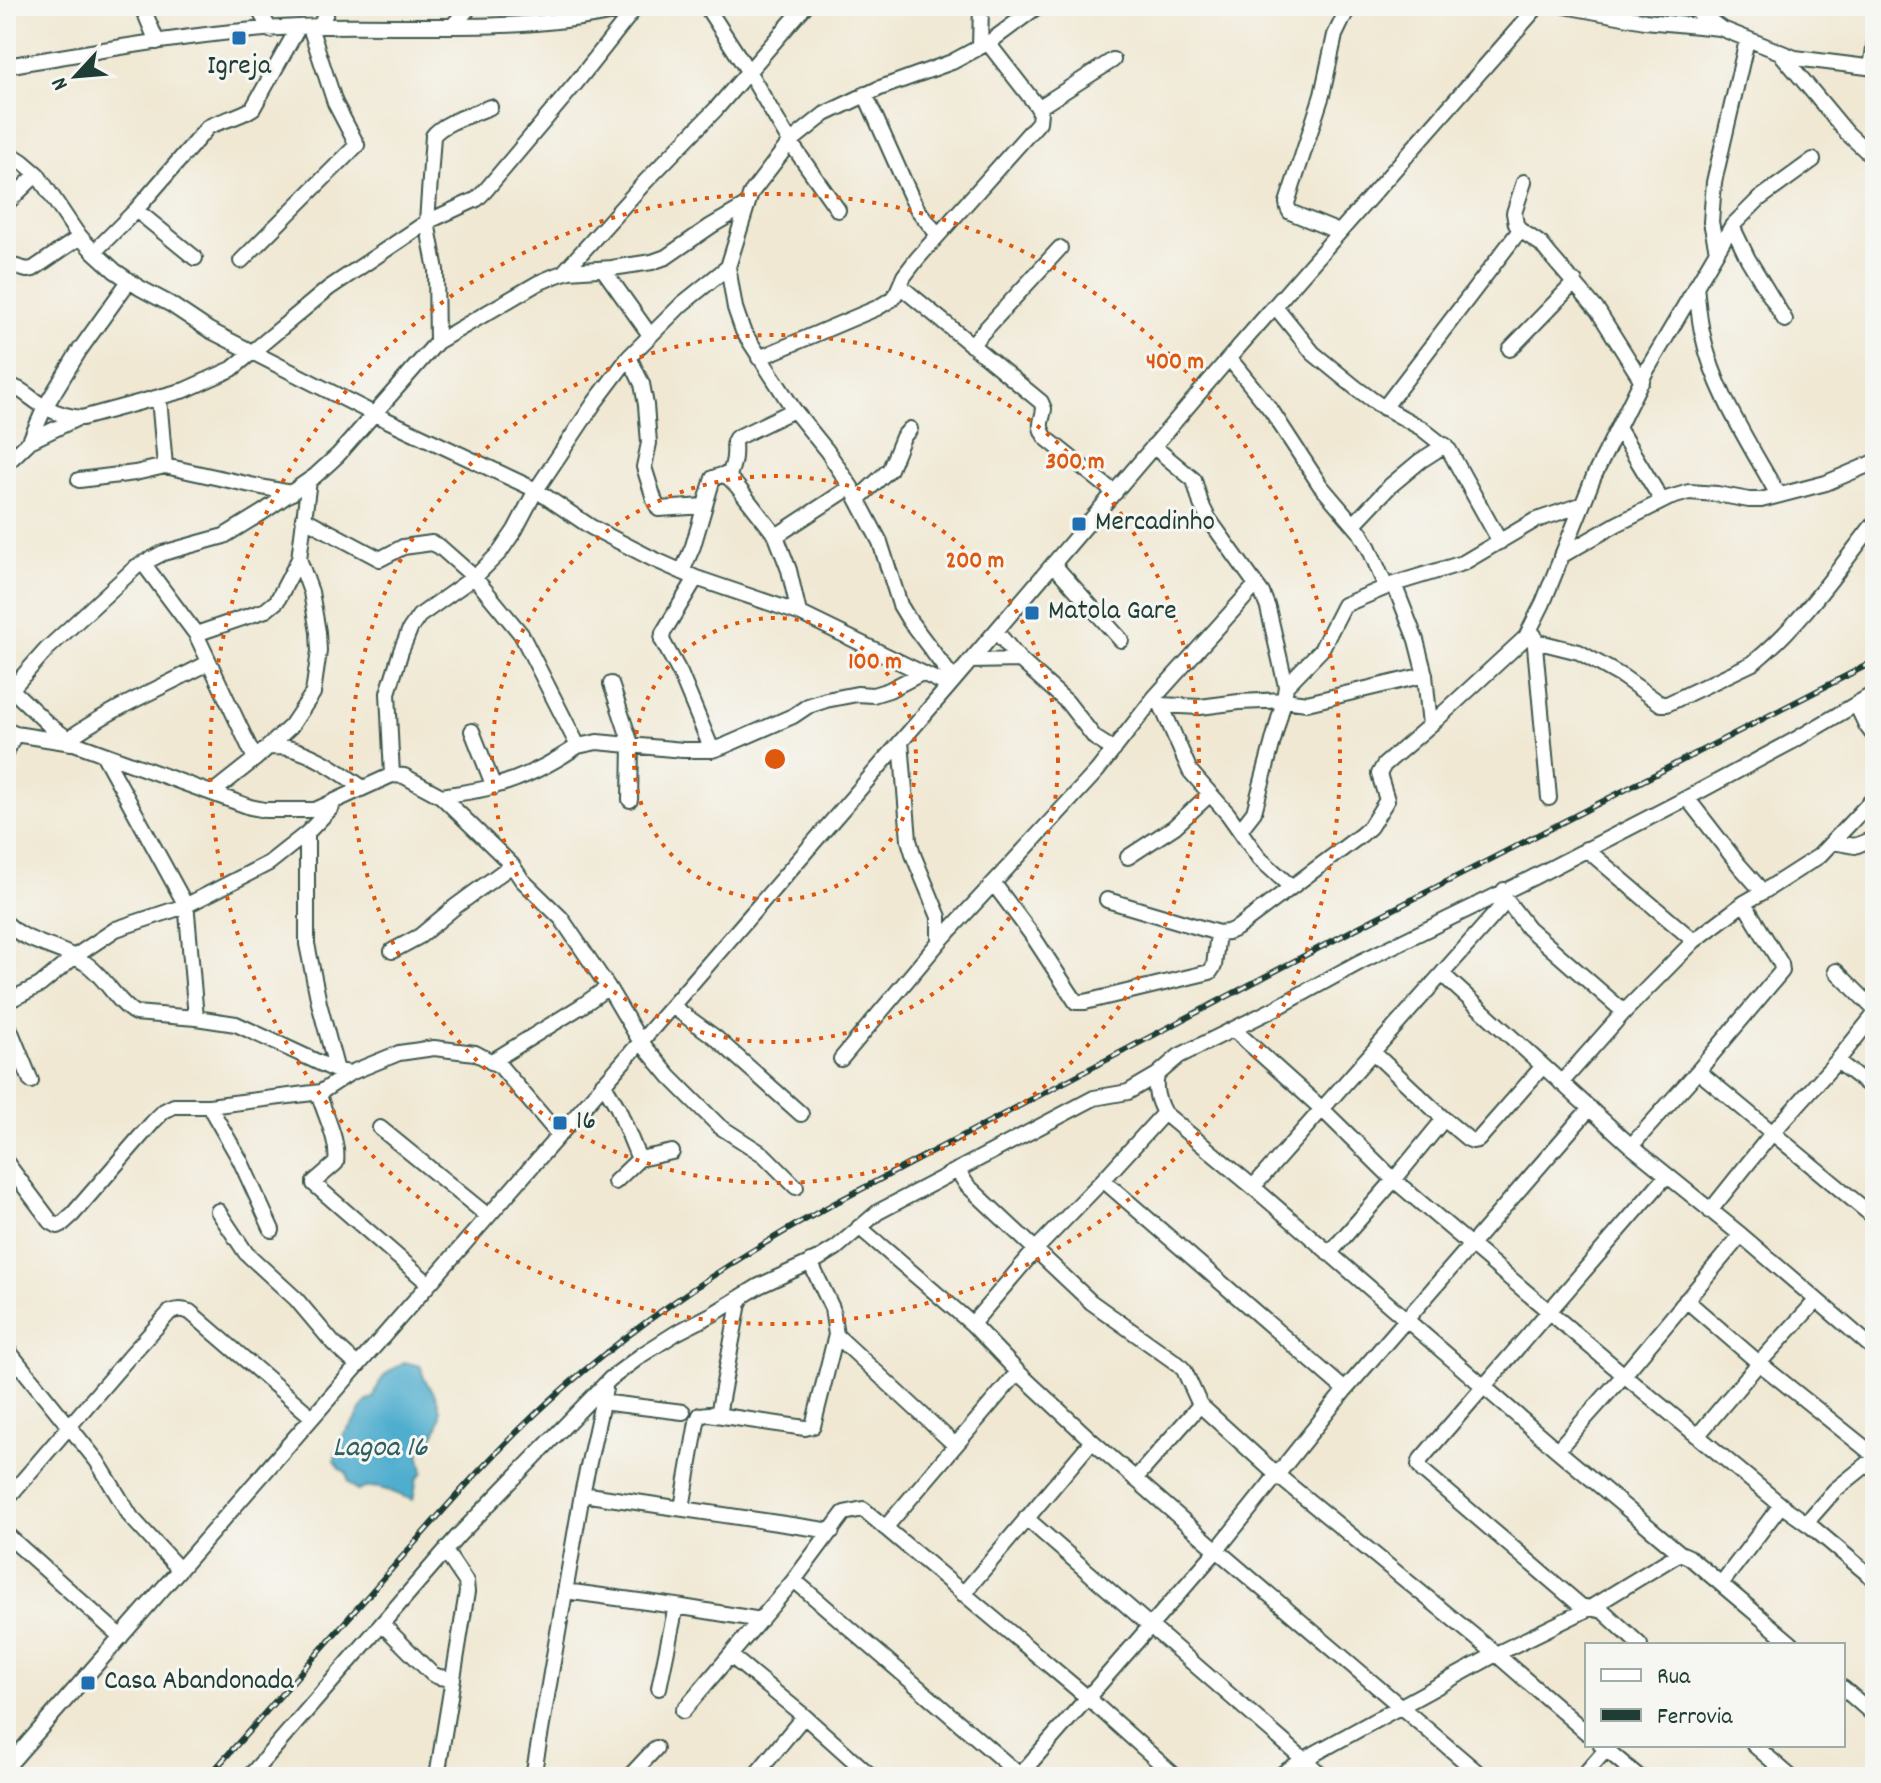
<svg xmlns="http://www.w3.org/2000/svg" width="1881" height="1783" font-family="Dekko,sans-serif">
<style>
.water{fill:#50adce;stroke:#387581;stroke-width:2}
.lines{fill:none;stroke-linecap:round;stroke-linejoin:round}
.minor-casing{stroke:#3e574c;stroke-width:18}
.minor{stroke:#fff;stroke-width:14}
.rail-casing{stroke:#1f3d34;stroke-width:6}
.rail{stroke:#f6f6f2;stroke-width:3;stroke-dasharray:9;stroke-linecap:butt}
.ring{fill:none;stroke:#de580e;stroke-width:4;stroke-dasharray:4 8}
.poi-dot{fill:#1f6fb2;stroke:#f6f6f2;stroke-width:3}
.labels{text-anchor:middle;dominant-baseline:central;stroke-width:6;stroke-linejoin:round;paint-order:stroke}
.poi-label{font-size:28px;fill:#1f3d34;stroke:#f6f6f2;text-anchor:start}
.water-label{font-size:30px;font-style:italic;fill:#2e5f62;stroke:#f6f6f2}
.centre{fill:#de580e;stroke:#f6f6f2;stroke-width:4}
.ring-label{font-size:24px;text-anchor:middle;font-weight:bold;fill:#de580e;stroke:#f6f6f2;stroke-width:6;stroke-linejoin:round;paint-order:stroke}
</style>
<rect width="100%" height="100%" fill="#f6f6f2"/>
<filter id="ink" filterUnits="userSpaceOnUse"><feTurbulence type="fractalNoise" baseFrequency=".0125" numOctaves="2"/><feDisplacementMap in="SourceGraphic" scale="16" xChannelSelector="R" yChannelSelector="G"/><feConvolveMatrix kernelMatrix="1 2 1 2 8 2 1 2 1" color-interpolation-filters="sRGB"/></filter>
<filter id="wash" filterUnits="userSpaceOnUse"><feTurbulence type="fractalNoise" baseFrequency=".006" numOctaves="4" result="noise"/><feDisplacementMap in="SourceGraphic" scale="32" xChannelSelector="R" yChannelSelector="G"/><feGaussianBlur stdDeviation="1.8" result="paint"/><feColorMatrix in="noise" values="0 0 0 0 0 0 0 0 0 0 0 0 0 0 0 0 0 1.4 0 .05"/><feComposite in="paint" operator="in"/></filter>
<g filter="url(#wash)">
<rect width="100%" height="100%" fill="#f0e8d3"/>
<!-- water -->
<path class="water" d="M 404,1362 L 421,1366 C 422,1379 429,1385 435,1395 C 447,1417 437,1437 419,1452 L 423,1472 L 417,1478 L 413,1500 C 395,1494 375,1481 358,1491 L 348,1482 L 347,1473 L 340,1469 L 334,1461 L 344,1434 L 356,1419 L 366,1402 L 374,1398 C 380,1376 385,1374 404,1362 Z"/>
</g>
<g filter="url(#ink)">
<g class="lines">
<defs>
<path id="minor" d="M 142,6 L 157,42
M 257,6 L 270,30
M 706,6 L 748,71 L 790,142 L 838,210
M 1565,6 L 1645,21 L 1720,28
M 1690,6 L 1720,28 L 1795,58 L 1875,68
M 453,25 L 471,6
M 320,26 L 329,6
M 980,47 L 981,6
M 1782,55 L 1847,133 L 1875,159
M 6,66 C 110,49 215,29 321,26 C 425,24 537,34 637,6
M 1871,68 L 1875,41
M 865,94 L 912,199 L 918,210 L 938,235
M 1038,108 L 1113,60
M 6,151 L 23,162 L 37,174 L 76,232 L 92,250 L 115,271 L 140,288 L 170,304 L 209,330 L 374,414 L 536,490 L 591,527 L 651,558 L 696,578 L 799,613 L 949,686
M 1524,182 L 1514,213 L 1516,224 L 1520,230 L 1541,244 L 1549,254 L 1598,311 L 1642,381
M 6,204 L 37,174
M 136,210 L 195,258
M 1732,226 L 1748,259 L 1785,320
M 1339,232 L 1290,212 L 1288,208 L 1287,203 L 1322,95 L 1335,35 L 1349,6
M 1717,251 L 1711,222 L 1714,182 L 1747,40
M 94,252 L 136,210 L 208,127 C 222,120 240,117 253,108 L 298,28
M 241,261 L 357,145 L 335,103 L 310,27
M 6,264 L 27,270 L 33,269 L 80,237
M 603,269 L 650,335
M 563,273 L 645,182 L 716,109 L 805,6
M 900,286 L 1041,402 L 1044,409 C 1042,423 1037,424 1046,438 L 1115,493
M 1696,286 C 1698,303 1699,320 1703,336 C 1714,391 1751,446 1778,495
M 1275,306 L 1313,353 L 1356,388 L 1378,404 L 1421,428 L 1449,450 L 1500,542
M 437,342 L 436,270 L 427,222 L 433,136 C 443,122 474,114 490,107
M 971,345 L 1060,248
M 1510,349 L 1575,282
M 629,357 L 642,384 L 646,405 L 649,443 L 644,467 L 655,502 L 659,509 L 705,506
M 759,358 L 877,308 L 892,299 L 897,292 L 904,276 L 917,259 L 1039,122 L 1040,112 L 1037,106 L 988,43
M 1229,358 L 1271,410 L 1320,485 L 1360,532 L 1369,548 L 1386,587
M 6,385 C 22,387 31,400 45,407 C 56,413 70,417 82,418 L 185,390 L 232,369 L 329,288 L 427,222 L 477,199 L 485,191 L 576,83 L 636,7
M 159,398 L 165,466
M 1384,408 L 1520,230
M 1618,428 L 1662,501
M 30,441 L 78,418
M 1153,446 L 1194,480 L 1201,504 L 1208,518 L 1262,593 L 1268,608 L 1286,686 L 1284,700 L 1254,812 L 1240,830
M 6,464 L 30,441 L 45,407 L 79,351 L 129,281
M 728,477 C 734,464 735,456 734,442 L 736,438 L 794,410
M 79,480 L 135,473 L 165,466 L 251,485 L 292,493
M 858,499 L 890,469 L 903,437 L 910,429
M 303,518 L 380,559 L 403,547 L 432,543 L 440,547 L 474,577 L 521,634 L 578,746 L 597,742 L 683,750 L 712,750 L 724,746 L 793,716 L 808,706 L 826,700 L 857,694 L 873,695 L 889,690 L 922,673
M 1354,524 L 1390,486 L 1420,461 L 1445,445
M 776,536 L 851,487
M 1561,556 L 1617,524 L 1669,498 L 1689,492 L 1717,494 L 1749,500 L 1761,500 L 1826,483 L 1875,462
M 143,563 L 196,634 L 255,759
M 1053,564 L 1121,640
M 682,572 L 693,546 L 713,478 L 722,475 L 728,477 L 737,486 L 776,536 L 789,570 L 799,613
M 696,578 L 663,633 L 662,640 L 680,673 L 712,750
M 1394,584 L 1416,640 L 1425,675 L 1430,725
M 996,631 L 1020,660 L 1067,702 L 1095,738 L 1114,750
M 196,634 L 266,610 L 277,601 L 299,559 L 309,480
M 1534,635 L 1549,798
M 1535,641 L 1579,652 L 1623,677 L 1661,704 L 1667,704 L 1753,663 C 1801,624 1837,571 1875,522
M 970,661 L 1020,660
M 954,680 L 909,620 L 900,605 L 880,542 L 851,487 L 827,451 L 794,410 L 743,331 L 735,308 L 728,267 L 751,193 L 790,142 L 825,114 L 880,88 L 952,62 L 991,41 L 1038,6
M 6,684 L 49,725 L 74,743 L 250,807 L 265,810 L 315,810 L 392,775 L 404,776 L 441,796 L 512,865 L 522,880 L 561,918 L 608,987 L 640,1041 L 670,1077 L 719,1126 L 764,1155 L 796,1187
M 611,684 L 631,744 L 630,800
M 1286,686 L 1321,650 L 1344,605 L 1394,584 L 1463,563 L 1534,521 L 1581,505
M 6,695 L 47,649 L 136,567 L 163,553 L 224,536 L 263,512 L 315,476 L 338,455 L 437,342 L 538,283 L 557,275 L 569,271 L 612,268 L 652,262 L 666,257 L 711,226 L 747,205
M 1157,701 L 1161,705 L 1190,771 L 1228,814 L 1259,858 L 1291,887
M 1856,704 L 1866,725 L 1875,737
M 1161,705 L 1200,707 L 1239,702 L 1284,700 L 1307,703 L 1425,675
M 6,730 L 15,734 L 72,743
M 472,731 L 494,787
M 68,739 C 112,708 161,688 208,663
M 268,747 C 274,747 282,747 288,748 C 316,754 341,773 363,788
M 6,752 L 15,734
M 103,754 L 184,902 L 187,913 L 196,1018
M 392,775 L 388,693 L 401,651 L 410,629 L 419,616 L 477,575 L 500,552 L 515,530 L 536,490 L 595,402 L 629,357 L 682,304 L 728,267
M 212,793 L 255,759 L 291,726 L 313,693 L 319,651 L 318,632 L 311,592 L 299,559
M 441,796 C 457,793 475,792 491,787 C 523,779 551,764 578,746
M 1687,798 L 1739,865 L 1763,892
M 307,833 L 307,944 L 319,1003 L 337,1071
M 1833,842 L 1855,846 L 1875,838
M 1586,849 L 1694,941
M 1128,857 L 1174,827 L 1209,795
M 994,884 L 1032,935 L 1076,1002 L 1085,1002 L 1210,972 L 1214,966 L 1218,933
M 1107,900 L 1218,933 L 1228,932 L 1237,928 L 1361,835 L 1370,827 L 1387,800 L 1379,774 L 1384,765 L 1436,720 L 1526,637 L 1543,603 L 1594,476 L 1645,373 L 1717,251 L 1732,226 L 1759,199 L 1813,160
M 1507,901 L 1528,928 L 1624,1012
M 6,923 C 29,945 60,946 85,963 C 104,975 117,1003 135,1013 L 196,1018 L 236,1024 L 337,1071 L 350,1073
M 939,942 L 1097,771 L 1154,698 L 1255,586
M 392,951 L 420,936 L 456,906 L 512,865
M 1836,971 L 1875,1010
M 1442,974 L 1631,1146 L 1741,1235 L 1875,1350
M 6,1002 L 40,985 L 74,957 L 116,929 L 185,906 L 269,863 L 307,833 L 332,807
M 672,1006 L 716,1038 L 801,1114
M 6,1020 L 31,1081
M 1233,1029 L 1322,1109 L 1394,1180 L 1624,1375 L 1781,1505 L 1812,1527 L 1875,1580
M 1373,1052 L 1444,1119 L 1468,1139 L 1473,1141 L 1478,1140 L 1543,1066
M 841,1059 L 939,942 L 939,917 L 914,857 L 909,840 L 901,741
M 1837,1061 L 1875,1090
M 491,1062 L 583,1005 L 608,987
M 1698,1071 L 1875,1218
M 1157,1075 C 1154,1089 1157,1100 1164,1113 L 1253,1187 L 1557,1450 L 1680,1553 L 1689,1557 L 1721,1584 L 1793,1645
M 603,1083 L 618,1108 L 639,1159 L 615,1182
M 1561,1083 L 1624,1012 L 1694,941 L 1744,903 L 1763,892 L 1819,856 L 1875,797
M 209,1106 L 240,1160 L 272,1230
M 380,1128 L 488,1216
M 1631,1146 L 1698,1071 L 1782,971 L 1781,964 L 1744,903
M 639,1159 L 672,1152
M 6,1162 L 51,1222 L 58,1226 L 62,1224 L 73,1214 L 153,1122 L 164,1111 L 174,1106 L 209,1106 L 321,1092
M 957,1170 L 967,1185 L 1091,1302 L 1178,1364 L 1184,1370 L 1200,1405 L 1277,1475 L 1496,1654 L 1587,1733
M 1103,1180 L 1345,1390
M 1253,1187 L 1502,906 L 1504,890
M 218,1211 L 246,1253 L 296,1299 L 333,1343 L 357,1365
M 1710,1211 L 1773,1132 L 1837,1061 L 1875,1014
M 859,1227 L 972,1324 L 1018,1372 L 1092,1441 L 1217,1550 L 1483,1777
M 1329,1254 L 1394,1180 L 1444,1119
M 810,1262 L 832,1308 L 836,1335 L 955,1445
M 428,1283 L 314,1184 L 314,1182 L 336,1163 C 339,1142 326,1117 320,1098 L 321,1092 L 350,1073 L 399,1053 L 434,1048 L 475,1053 L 500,1066 L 558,1134
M 1686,1300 L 1759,1363 L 1875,1456
M 972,1324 L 1036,1249 L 1103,1180 L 1164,1113
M 6,1348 L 97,1461 L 131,1517 L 179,1569
M 601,1402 L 683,1412
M 718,1415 L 739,1303 L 743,1296
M 1698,1435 L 1759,1363 L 1816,1301
M 1557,1450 L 1624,1375 L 1741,1235
M 1135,1479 L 1200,1405
M 582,1494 L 832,1531
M 6,1500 L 128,1358 L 170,1312 C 178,1309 183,1309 190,1312 L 312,1417
M 682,1508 L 697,1422 L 700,1415 L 709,1414 L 805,1428 L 813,1426 L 836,1335
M 1026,1518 L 1324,1777
M 1806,1523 L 1835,1490 L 1875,1458
M 885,1528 L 1018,1372
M 6,1534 L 121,1637
M 794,1580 L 1022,1777
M 1721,1584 L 1781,1505
M 565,1591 L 676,1606 L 761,1620
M 963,1594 L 1092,1441
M 382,1624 L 432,1674 L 439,1677 L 453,1679
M 1640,1645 L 1603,1611 L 1581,1606 L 1423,1471 L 1419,1465 L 1421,1459 L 1667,1175
M 731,1656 L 804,1716 L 872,1777
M 659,1688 L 676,1606
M 1843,1688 L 1875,1716
M 683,1711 L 794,1580 L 844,1513 L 863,1509 L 1088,1698 L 1176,1777
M 1601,1745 L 1639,1777
M 1754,1745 L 1791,1777
M 6,1768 L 672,1006 L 949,686 L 1229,358 L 1538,6
M 249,1777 L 458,1536 L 610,1379 L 643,1354 L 676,1333 L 713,1314 L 759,1286 L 818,1259 L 836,1248 L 878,1212 L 1094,1098 L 1128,1092 L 1157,1075 L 1179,1056 L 1276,1008 L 1360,962 L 1530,879 L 1687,798 L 1793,741 L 1875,693
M 437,1777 L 467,1592 L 466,1582 L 445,1551
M 533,1777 L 582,1494 L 605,1389
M 629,1777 L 656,1748
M 754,1777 L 804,1716
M 1018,1777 L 1217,1550 L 1345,1390 L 1590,1108
M 1277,1777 L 1303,1760 L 1496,1654 L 1590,1608 L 1680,1553
M 1582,1777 L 1610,1745"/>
</defs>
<!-- minor casing -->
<use href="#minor" class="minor-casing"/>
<!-- minor -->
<use href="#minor" class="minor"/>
<defs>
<path id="rail" d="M 208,1777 C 269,1709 329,1640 389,1572 C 445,1508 501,1443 565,1387 C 648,1315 739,1255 835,1203 L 1357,928 L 1875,661"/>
</defs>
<!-- rail casing -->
<use href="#rail" class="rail-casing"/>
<!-- rail -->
<use href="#rail" class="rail"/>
</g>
</g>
<!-- distance rings -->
<g class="ring">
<circle cx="775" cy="759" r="141"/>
<circle cx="775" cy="759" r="283"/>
<circle cx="775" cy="759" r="424"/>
<circle cx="775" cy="759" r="565"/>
</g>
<!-- markers -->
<g class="poi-dot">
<rect x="231" y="30" width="16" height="16" rx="4"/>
<rect x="1071" y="516" width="16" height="16" rx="4"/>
<rect x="1024" y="605" width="16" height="16" rx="4"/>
<rect x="552" y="1115" width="16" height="16" rx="4"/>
<rect x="80" y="1675" width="16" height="16" rx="4"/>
</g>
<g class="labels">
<!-- poi labels -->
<g class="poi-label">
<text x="239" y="68" text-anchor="middle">Igreja</text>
<text x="1095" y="524">Mercadinho</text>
<text x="1048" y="613">Matola Gare</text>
<text x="576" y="1123">16</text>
<text x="104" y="1683">Casa Abandonada</text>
</g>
<!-- water labels -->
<g class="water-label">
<text x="380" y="1449">Lagoa 16</text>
</g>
</g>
<circle cx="775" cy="759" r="12" class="centre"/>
<g class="ring-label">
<text x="1175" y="368">400 m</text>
<text x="1075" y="468">300 m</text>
<text x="975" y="567">200 m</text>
<text x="875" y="668">100 m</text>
</g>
<!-- margin -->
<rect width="1881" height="1783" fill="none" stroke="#f6f6f2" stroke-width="32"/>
<!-- legend -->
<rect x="1585" y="1643" width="260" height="104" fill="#f6f6f2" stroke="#a0aca6" stroke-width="2"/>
<rect x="1601" y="1669" width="40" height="12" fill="#ffffff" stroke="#a0aca6" stroke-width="2"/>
<text x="1657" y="1683" font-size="24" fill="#1f3d34">Rua</text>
<rect x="1601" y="1709" width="40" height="12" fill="#1f3d34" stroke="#a0aca6" stroke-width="2"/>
<text x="1657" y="1723" font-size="24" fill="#1f3d34">Ferrovia</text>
<!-- north arrow -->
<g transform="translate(76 76) rotate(244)" stroke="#f6f6f2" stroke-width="6" paint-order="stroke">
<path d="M0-6L14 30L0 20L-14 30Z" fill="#1f3d34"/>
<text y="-12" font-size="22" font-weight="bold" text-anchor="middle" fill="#1f3d34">N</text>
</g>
</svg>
